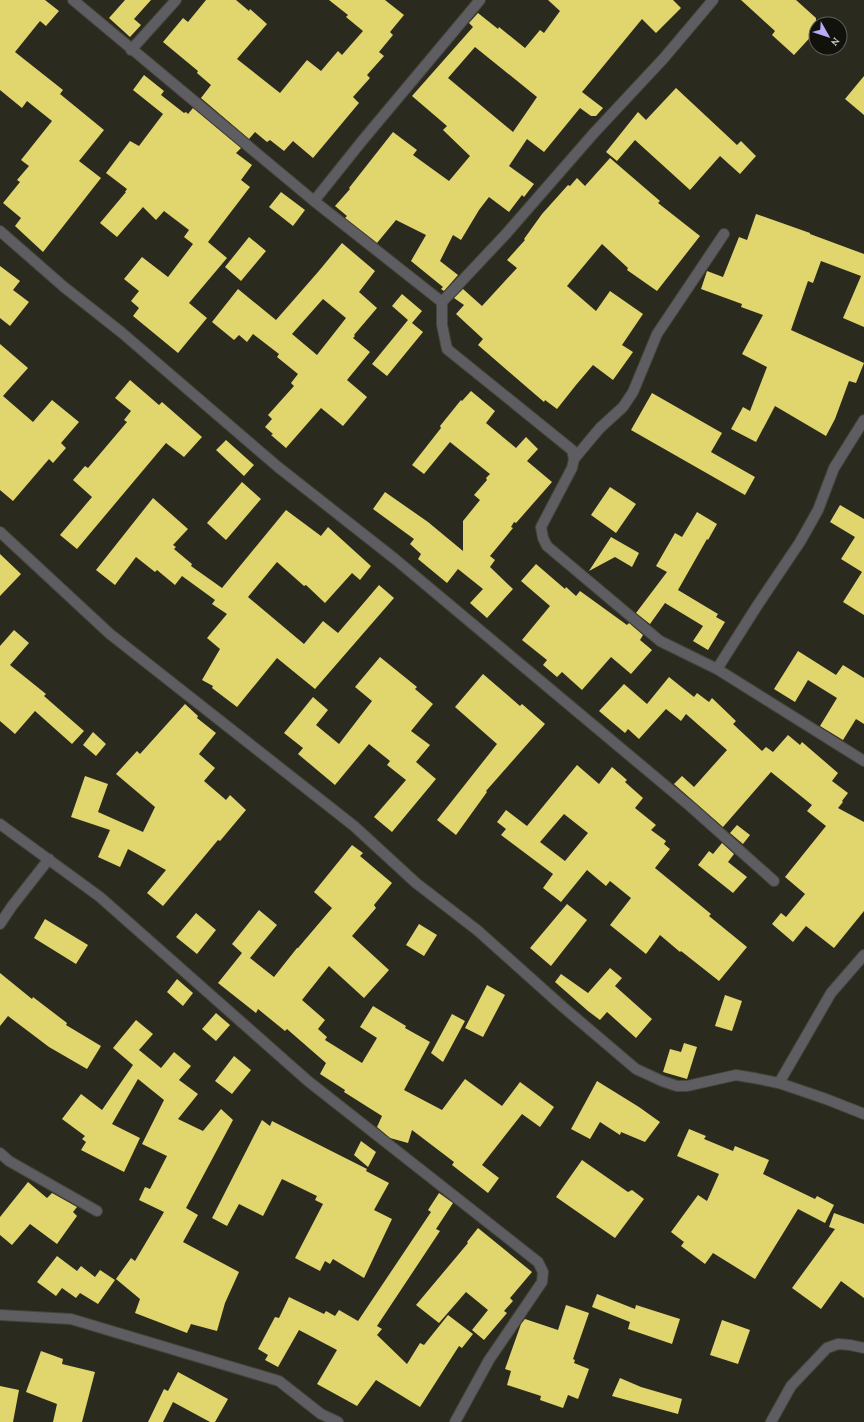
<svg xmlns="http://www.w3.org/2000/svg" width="864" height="1422" font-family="'Crimson Pro',serif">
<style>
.building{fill:#e1d66d;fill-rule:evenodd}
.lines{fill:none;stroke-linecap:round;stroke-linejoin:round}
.minor-casing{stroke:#46453b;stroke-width:12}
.minor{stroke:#5d5d62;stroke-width:10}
</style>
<rect width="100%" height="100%" fill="#2b2a1f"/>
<!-- building -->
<path class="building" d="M 0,0 L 45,0 L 59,11 L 46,26 L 40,21 L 15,52 L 63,90 L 60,94 L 104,130 L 79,161 L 101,178 L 43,252 L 15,226 L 21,218 L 3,203 L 20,182 L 17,180 L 29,166 L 21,160 L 52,121 L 27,101 L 22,108 L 0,90 Z
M 125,0 L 151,0 L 134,19 L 141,25 L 130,37 L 109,18 Z
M 206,0 L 236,0 L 249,11 L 250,9 L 267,24 L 237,59 L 280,93 L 307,60 L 321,71 L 338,51 L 342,55 L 363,31 L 346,17 L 348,15 L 329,0 L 385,0 L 404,15 L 390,32 L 393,35 L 379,52 L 384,56 L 367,75 L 370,78 L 353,97 L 359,103 L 313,158 L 293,141 L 284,151 L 270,140 L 267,142 L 255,132 L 249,139 L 201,98 L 211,85 L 197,73 L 198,71 L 163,42 L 183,18 L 188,22 Z
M 548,0 L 673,0 L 681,8 L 656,33 L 642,19 L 582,92 L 603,108 L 596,116 L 591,116 L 580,108 L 544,152 L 527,139 L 509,166 L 534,184 L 524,197 L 522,195 L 509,212 L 489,197 L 479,210 L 461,240 L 453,235 L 440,261 L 458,275 L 444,291 L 441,289 L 443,287 L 411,261 L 426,235 L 396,220 L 377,243 L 345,218 L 347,216 L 335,206 L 350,189 L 349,188 L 393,132 L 417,150 L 413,155 L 449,181 L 470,156 L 443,130 L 447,126 L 412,96 L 473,27 L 469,23 L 478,13 L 498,29 L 499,27 L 525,48 L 540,30 L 544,33 L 560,11 ZM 475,47 L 537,97 L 513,132 L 448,78 Z
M 741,0 L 796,0 L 816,18 L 816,31 L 794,55 L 772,35 L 775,31 Z
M 144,75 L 164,91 L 161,95 L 184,113 L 186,112 L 188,114 L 193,108 L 241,148 L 236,153 L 252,165 L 241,180 L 250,187 L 208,242 L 227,258 L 189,303 L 207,318 L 178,353 L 133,316 L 139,308 L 131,301 L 139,291 L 124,279 L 142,257 L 168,277 L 193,244 L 184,237 L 189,230 L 164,211 L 156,220 L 143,207 L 117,237 L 100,223 L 126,192 L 125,192 L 127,189 L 106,173 L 130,141 L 139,146 L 163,114 L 133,90 Z
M 864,76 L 864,115 L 845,99 Z
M 676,88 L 737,145 L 741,141 L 756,156 L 740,174 L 720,156 L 690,190 L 635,140 L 617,161 L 606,152 L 638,112 L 646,120 Z
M 610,158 L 660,201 L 658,203 L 700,236 L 657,291 L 627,270 L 628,268 L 602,244 L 567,286 L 596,311 L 610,291 L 643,314 L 622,345 L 633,352 L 613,380 L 593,365 L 576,385 L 557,409 L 545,400 L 544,402 L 478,345 L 483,339 L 456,314 L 464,305 L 454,298 L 463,289 L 482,306 L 517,268 L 507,260 L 525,240 L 524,239 L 542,214 L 568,185 L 570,186 L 577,178 L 585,186 Z
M 281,192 L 305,210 L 293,226 L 269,207 Z
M 756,214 L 810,233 L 810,234 L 864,254 L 864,327 L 843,318 L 861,276 L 821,261 L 813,283 L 808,281 L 791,330 L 864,363 L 856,383 L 849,381 L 835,419 L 826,436 L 775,406 L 756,442 L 731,429 L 743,407 L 750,411 L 767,367 L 742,354 L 763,315 L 741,307 L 742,304 L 701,289 L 707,271 L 723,277 L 739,237 L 747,240 Z
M 249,237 L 266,251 L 241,281 L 225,267 Z
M 342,243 L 375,271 L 359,292 L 377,308 L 354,335 L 355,336 L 353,338 L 370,352 L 347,380 L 367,397 L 343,426 L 321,408 L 286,448 L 271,435 L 273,434 L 265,427 L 272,419 L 268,415 L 294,386 L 291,383 L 298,374 L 277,357 L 279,354 L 253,334 L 247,342 L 239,335 L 234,340 L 212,322 L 238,289 L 276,320 L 318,272 ZM 323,299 L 346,318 L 317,355 L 292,334 Z
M 0,266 L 20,281 L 13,290 L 29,302 L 10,326 L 0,318 Z
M 402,294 L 422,311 L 412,323 L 423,332 L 387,376 L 372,364 L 408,320 L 392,306 Z
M 0,344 L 28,368 L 3,396 L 33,422 L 52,400 L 79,422 L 61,443 L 66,448 L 53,463 L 49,459 L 13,501 L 0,490 Z
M 130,380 L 159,405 L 162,402 L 202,437 L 184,457 L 166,443 L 77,549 L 60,535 L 92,497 L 73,480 L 85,466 L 88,468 L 127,422 L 124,420 L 131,411 L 115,398 Z
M 471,391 L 495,411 L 486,423 L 516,448 L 526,437 L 538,449 L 527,461 L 552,482 L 516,523 L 514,522 L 511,527 L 513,528 L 490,556 L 495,560 L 490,567 L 513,589 L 487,618 L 470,603 L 483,589 L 458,569 L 447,583 L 418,559 L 421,554 L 410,544 L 414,539 L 373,509 L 385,492 L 428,522 L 463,551 L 463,521 L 480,500 L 474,495 L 487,480 L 486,478 L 490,474 L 450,442 L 424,474 L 412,465 L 441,428 L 440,426 L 461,400 L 462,401 Z
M 652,393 L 722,433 L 711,452 L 755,477 L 745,495 L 631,430 Z
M 226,440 L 254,465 L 244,476 L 216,450 Z
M 242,482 L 261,499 L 226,540 L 207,523 Z
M 610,487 L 636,504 L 616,533 L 591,515 Z
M 153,498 L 188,529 L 173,545 L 176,547 L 174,549 L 192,564 L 191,566 L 222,588 L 286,510 L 321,536 L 328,527 L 371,566 L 360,580 L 352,573 L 325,603 L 306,585 L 304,586 L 277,562 L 248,597 L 304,644 L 323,621 L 338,633 L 379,585 L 394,598 L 315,689 L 277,658 L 237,707 L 212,688 L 213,686 L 202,680 L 220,649 L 207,638 L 227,614 L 212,604 L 215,600 L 182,576 L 175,585 L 157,570 L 155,572 L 136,557 L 115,585 L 96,570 Z
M 840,505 L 864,519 L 864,615 L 843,602 L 862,572 L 841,559 L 855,537 L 830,522 Z
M 697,512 L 717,524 L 708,540 L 707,539 L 678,590 L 718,614 L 716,617 L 725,622 L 708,650 L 693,641 L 703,626 L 665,603 L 650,624 L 636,613 L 667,572 L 656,566 L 675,533 L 682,537 Z
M 611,537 L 639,553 L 632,567 L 615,557 L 589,571 Z
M 0,554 L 21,574 L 0,596 Z
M 536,564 L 565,589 L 566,587 L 576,596 L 580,591 L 627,625 L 629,623 L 643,635 L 640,640 L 652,650 L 631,674 L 611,657 L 582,690 L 562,672 L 557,677 L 543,665 L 547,660 L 522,640 L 550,606 L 521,581 Z
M 14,630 L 29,643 L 10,665 L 46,694 L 44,696 L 84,731 L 72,744 L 35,711 L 15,734 L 0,721 L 0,646 Z
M 798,651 L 836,675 L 843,665 L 864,678 L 864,724 L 856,719 L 843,740 L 820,726 L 837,698 L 808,680 L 795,702 L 774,689 Z
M 380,657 L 417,687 L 415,689 L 433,704 L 411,731 L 430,745 L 416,762 L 436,779 L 392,832 L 374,817 L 406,780 L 387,765 L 390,761 L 369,744 L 335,785 L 298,754 L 303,748 L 284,733 L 313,697 L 328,710 L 316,725 L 339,744 L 372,701 L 355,687 Z
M 483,674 L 520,706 L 522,704 L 545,724 L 486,791 L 487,792 L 456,835 L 437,820 L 497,744 L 455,707 Z
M 669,677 L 694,697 L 697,693 L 709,702 L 712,698 L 736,721 L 733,724 L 762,751 L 766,747 L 773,752 L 788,735 L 800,745 L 802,742 L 838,773 L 832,781 L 848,793 L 842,801 L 843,802 L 838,808 L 864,822 L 864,911 L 834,948 L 806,926 L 793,942 L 772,924 L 781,913 L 786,917 L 805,894 L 785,877 L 826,826 L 807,811 L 812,805 L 771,772 L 723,827 L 674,784 L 682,776 L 694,787 L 727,750 L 686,714 L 681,721 L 666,709 L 639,739 L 628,729 L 625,733 L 599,711 L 624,684 L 647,704 Z
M 185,704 L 198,716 L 197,718 L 216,733 L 199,754 L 215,768 L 204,781 L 226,800 L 230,795 L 246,810 L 220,841 L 218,840 L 163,906 L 147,893 L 166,870 L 128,849 L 120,867 L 98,857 L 110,830 L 71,817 L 85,776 L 108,784 L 98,812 L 143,832 L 155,807 L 116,774 L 137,751 L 140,754 Z
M 93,732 L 106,744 L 96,756 L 83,745 Z
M 577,765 L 599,784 L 612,767 L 627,780 L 625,782 L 643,798 L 635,808 L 656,825 L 651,830 L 666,841 L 664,844 L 670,849 L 655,868 L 711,914 L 709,916 L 747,947 L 719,981 L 681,951 L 680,952 L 660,935 L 646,954 L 610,925 L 631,898 L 610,881 L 606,886 L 587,870 L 561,902 L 543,888 L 553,874 L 501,835 L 506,829 L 497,822 L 506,810 L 527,826 ZM 564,814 L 588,833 L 565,861 L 540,842 Z
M 737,825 L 750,835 L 743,844 L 730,833 Z
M 722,843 L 734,854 L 728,862 L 747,877 L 733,893 L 698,865 L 709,851 L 713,854 Z
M 352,845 L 363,853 L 360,856 L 392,883 L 374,905 L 376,908 L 352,936 L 389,970 L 364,998 L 329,966 L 302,1000 L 325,1020 L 318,1029 L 327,1037 L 325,1040 L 362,1063 L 377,1038 L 360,1027 L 373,1006 L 406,1026 L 405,1028 L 430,1042 L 404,1090 L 442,1110 L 465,1079 L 502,1106 L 520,1082 L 554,1107 L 540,1127 L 522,1114 L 482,1165 L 499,1178 L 488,1193 L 452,1165 L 454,1162 L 412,1130 L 408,1143 L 390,1138 L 377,1127 L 382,1116 L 344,1092 L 345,1090 L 320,1074 L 326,1063 L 287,1029 L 285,1031 L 258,1009 L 256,1013 L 218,983 L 242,953 L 232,944 L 259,910 L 277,925 L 250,958 L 274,977 L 297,948 L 298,948 L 332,908 L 314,892 Z
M 567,904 L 587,920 L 551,966 L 530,948 Z
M 196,913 L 216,930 L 197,954 L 176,937 Z
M 45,919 L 88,945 L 76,964 L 34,938 Z
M 419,924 L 437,935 L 424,956 L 406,945 Z
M 610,968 L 622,978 L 615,986 L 652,1019 L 636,1038 L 607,1012 L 600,1020 L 588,1011 L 555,982 L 561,974 L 588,993 Z
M 0,973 L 32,999 L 33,997 L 67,1023 L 66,1025 L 101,1046 L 87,1069 L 49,1047 L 8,1016 L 0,1026 Z
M 177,979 L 193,993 L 183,1006 L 167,992 Z
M 487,985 L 505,995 L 483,1037 L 465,1028 Z
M 725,995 L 742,1001 L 732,1031 L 715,1026 Z
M 216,1013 L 230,1025 L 216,1041 L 202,1029 Z
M 452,1014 L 465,1021 L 443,1062 L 431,1053 Z
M 136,1020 L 153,1034 L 139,1050 L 161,1068 L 174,1052 L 191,1066 L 179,1080 L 198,1094 L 178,1119 L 203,1131 L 221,1109 L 233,1120 L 186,1208 L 198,1215 L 183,1242 L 239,1272 L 225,1303 L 217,1331 L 191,1324 L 187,1333 L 135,1313 L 140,1299 L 116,1279 L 131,1258 L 135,1261 L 164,1212 L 139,1200 L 145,1187 L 150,1189 L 167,1156 L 142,1144 L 164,1100 L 138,1079 L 112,1124 L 140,1138 L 124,1172 L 81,1150 L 86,1142 L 82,1139 L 85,1136 L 62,1119 L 81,1094 L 102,1110 L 133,1065 L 113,1048 Z
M 684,1043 L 697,1047 L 687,1079 L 663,1072 L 670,1049 L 681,1052 Z
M 234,1056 L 251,1070 L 232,1094 L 215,1081 Z
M 597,1081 L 639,1107 L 660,1122 L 645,1142 L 621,1132 L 620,1135 L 600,1122 L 590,1139 L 571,1129 Z
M 262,1120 L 270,1126 L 272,1121 L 367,1169 L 366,1171 L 389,1183 L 374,1210 L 392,1219 L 364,1278 L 333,1259 L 330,1264 L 325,1261 L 320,1271 L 295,1258 L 323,1204 L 315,1200 L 317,1196 L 282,1179 L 263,1216 L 239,1204 L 227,1226 L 212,1218 Z
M 689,1129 L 706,1136 L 704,1139 L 733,1151 L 735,1146 L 769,1160 L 763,1174 L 815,1199 L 817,1196 L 834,1205 L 825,1223 L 798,1209 L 755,1279 L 713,1253 L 705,1264 L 681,1246 L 684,1242 L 671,1232 L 698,1195 L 707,1201 L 719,1174 L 677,1156 Z
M 361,1141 L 376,1152 L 368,1167 L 354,1155 Z
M 582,1160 L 628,1192 L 632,1190 L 644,1199 L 615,1238 L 556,1197 Z
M 28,1182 L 47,1198 L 52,1193 L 77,1207 L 73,1212 L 77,1216 L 57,1244 L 30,1224 L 12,1245 L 0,1235 L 0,1217 Z
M 439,1193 L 453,1203 L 436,1229 L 440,1231 L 377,1326 L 382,1329 L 377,1335 L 407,1364 L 420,1343 L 424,1345 L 448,1315 L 473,1334 L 462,1348 L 459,1346 L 420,1407 L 376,1380 L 357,1406 L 317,1384 L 337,1350 L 299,1330 L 278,1367 L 265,1360 L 268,1355 L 258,1349 L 275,1317 L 279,1318 L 289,1297 L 324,1314 L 326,1311 L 335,1316 L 339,1310 L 358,1321 L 431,1212 L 428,1210 Z
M 834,1213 L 864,1224 L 864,1298 L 841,1281 L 821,1309 L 792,1288 L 835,1229 L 829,1227 Z
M 478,1228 L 532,1272 L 510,1298 L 513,1301 L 504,1311 L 507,1313 L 484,1340 L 472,1330 L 488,1310 L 466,1292 L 439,1323 L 416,1305 L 468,1243 L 467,1242 Z
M 57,1256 L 77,1271 L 81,1266 L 95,1277 L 100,1270 L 115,1280 L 98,1304 L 80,1293 L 76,1298 L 62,1288 L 56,1296 L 37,1282 Z
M 597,1294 L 635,1309 L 636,1305 L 680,1319 L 672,1344 L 628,1329 L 630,1322 L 592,1307 Z
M 566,1305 L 589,1313 L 573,1359 L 575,1360 L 574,1363 L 589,1369 L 578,1399 L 568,1395 L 563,1408 L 540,1400 L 541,1396 L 507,1385 L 511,1371 L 505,1369 L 521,1324 L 525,1319 L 558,1330 Z
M 722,1320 L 750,1330 L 738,1364 L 710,1355 Z
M 41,1351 L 63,1359 L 62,1364 L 95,1372 L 82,1422 L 53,1422 L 57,1404 L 26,1392 Z
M 178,1372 L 228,1399 L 215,1422 L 210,1422 L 173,1402 L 163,1422 L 148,1422 L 164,1389 L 168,1391 Z
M 620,1378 L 641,1387 L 682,1399 L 678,1414 L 612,1396 Z
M 0,1386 L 19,1390 L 13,1422 L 0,1422 Z"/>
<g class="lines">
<defs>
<path id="minor" d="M 73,0 L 314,201 L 442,302 L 442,325 L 447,349 L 572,450 L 574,459 L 572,468 L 541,527 L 543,538 L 547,546 L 660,641 L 717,669 L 864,761
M 131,50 L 176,0
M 314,201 L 362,141 L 480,0
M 0,231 L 64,287 L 121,332 L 278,467 L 395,559 L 691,807 L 774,881
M 442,302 L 505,235 L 594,133 L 664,58 L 713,0
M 574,459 L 600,428 L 623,407 L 633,392 L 657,334 L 724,234
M 0,532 L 110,634 L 354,826 L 416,883 L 477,930 L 563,1007 L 636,1069 L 662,1081 L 677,1086 L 687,1086 L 736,1075 L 754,1078 L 779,1083 L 826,1099 L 864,1114
M 717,669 L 757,606 L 800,542 L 818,510 L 834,468 L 864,420
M 0,824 L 100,897 L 308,1081 L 538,1262 L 543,1272 L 542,1282 L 489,1360 L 455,1422
M 0,924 L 12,906 L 49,859
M 779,1083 L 831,993 L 864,955
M 0,1153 L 9,1161 L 97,1211
M 0,1315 L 71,1319 L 279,1381 L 321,1414 L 338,1422
M 771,1422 L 791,1386 L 827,1348 L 838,1344 L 850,1345 L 864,1348"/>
</defs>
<!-- minor casing -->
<use href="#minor" class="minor-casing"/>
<!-- minor -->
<use href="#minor" class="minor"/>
</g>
<!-- north arrow -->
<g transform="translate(828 36) rotate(129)"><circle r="19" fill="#12120d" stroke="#5f5f59"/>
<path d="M0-3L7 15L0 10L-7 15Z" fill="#b8abf7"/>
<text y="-6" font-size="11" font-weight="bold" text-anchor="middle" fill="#d3d2cb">N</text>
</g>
</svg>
